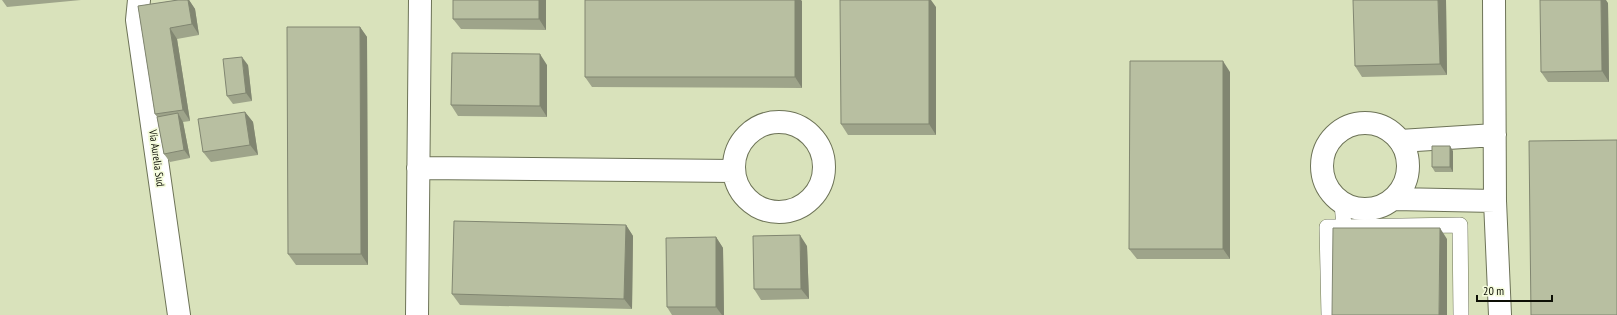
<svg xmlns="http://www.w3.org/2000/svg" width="1617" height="315" font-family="'PT Sans Narrow',sans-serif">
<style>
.built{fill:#d9e2bb}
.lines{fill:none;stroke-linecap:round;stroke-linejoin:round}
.service-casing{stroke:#6d7357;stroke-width:16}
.minor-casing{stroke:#6d7357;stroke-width:24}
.service{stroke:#fff;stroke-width:15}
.minor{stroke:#fff;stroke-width:22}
.wall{fill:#9ea48a}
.shaded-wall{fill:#818671}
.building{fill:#b8bfa1;stroke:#818671}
.labels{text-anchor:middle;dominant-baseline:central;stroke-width:3.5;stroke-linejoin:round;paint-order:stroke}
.street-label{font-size:11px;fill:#0d0f05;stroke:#f4fbdb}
</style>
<rect width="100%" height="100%" fill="#e6eece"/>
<!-- built -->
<path class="built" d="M 0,0 L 1617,0 L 1617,315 L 0,315 Z"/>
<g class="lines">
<defs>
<path id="service" d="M 1342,203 L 1344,227 L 1460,225 L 1461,315
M 1329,315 L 1327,227 L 1344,227"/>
<path id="minor" d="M 139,0 L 137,20 L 179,315
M 1494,0 L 1495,201 L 1500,315
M734 167a45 45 0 1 1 90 0a45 45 0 1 1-90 0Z
M1322 166a43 43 0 1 1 86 0a43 43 0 1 1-86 0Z
M 1400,141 L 1495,135
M 418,168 L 734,171
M 1394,199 L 1495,201
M 417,315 L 420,0"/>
</defs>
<!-- service casing -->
<use href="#service" class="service-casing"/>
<!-- minor casing -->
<use href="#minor" class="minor-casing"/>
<!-- service -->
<use href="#service" class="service"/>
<!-- minor -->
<use href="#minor" class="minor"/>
</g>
<!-- wall -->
<path class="wall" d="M 2,0 L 81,0 L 7,7 Z
M 178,0 L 189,0 L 195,9 L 199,35 L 177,39 L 190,121 L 183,122 L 190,158 L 170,162 L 164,154 L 157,117 L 155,114 L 138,6 Z
M 546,0 L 546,30 L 461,29 L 453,19 Z
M 1446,0 L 1447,75 L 1362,77 L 1355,66 Z
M 802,1 L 802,88 L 592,87 L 585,77 Z
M 1608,3 L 1609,82 L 1548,82 L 1541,72 Z
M 936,7 L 936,135 L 848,135 L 841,124 Z
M 360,27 L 367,37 L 368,265 L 296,265 L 288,254 Z
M 248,65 L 252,101 L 233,104 L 227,96 Z
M 547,65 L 547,117 L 458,116 L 451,105 Z
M 1230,72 L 1230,259 L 1137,259 L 1129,249 Z
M 245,112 L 253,122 L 258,155 L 211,162 L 203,152 Z
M 1453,151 L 1453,172 L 1435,172 L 1432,167 Z
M 626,225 L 633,236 L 632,309 L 460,305 L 452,294 Z
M 716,237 L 723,248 L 724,315 L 672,315 L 667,307 Z
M 807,246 L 809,299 L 761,300 L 754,289 Z"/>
<!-- shaded-wall -->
<path class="shaded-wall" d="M 188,0 L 189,0 L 195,9 L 199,35 L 192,24 Z
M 539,0 L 546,0 L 546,30 L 539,19 Z
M 795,0 L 801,0 L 802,1 L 802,88 L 795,77 Z
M 929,0 L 931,0 L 936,7 L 936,135 L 929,124 Z
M 1438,0 L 1446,0 L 1447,75 L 1440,64 Z
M 1601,0 L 1606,0 L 1608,3 L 1609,82 L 1602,71 Z
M 360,27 L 367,37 L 368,265 L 361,254 Z
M 170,28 L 177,39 L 190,121 L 183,110 Z
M 540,54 L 547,65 L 547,117 L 540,106 Z
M 242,57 L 248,65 L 252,101 L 246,93 Z
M 1223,61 L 1230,72 L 1230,259 L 1223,249 Z
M 245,112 L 253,122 L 258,155 L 250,145 Z
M 178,113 L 183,122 L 190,158 L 184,150 Z
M 1450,146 L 1453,151 L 1453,172 L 1450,167 Z
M 626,225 L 633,236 L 632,309 L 624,299 Z
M 1440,228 L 1447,239 L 1447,315 L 1439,315 Z
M 800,235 L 807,246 L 809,299 L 801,289 Z
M 716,237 L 723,248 L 724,315 L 722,315 L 716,307 Z"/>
<!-- building -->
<path class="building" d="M 178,0 L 188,0 L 192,24 L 170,28 L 183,110 L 155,114 L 138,6 Z
M 453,0 L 539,0 L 539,19 L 453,19 Z
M 585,0 L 795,0 L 795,77 L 585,77 Z
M 840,0 L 929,0 L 929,124 L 841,124 Z
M 1353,0 L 1438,0 L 1440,64 L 1355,66 Z
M 1540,0 L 1601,0 L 1602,71 L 1541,72 Z
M 287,27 L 360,27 L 361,254 L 288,254 Z
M 452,53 L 540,54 L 540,106 L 451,105 Z
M 242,57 L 246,93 L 227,96 L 223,59 Z
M 1130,61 L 1223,61 L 1223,249 L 1129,249 Z
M 245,112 L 250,145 L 203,152 L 198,119 Z
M 178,113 L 184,150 L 164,154 L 157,117 Z
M 1617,140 L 1617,315 L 1531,315 L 1529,141 Z
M 1432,146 L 1450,146 L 1450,167 L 1432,167 Z
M 454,221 L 626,225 L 624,299 L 452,294 Z
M 1333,228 L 1440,228 L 1439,315 L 1332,315 Z
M 800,235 L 801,289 L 754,289 L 753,236 Z
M 716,237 L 716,307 L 667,307 L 666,238 Z"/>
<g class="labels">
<!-- street labels -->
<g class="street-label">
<text transform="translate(157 158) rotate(82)">Via Aurelia Sud</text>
</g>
</g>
<!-- scale -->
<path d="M1477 295v6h75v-6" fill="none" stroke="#0d0f05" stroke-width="2"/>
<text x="1483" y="295" font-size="12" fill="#0d0f05" stroke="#f4fbdb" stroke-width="3" paint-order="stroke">20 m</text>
</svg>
